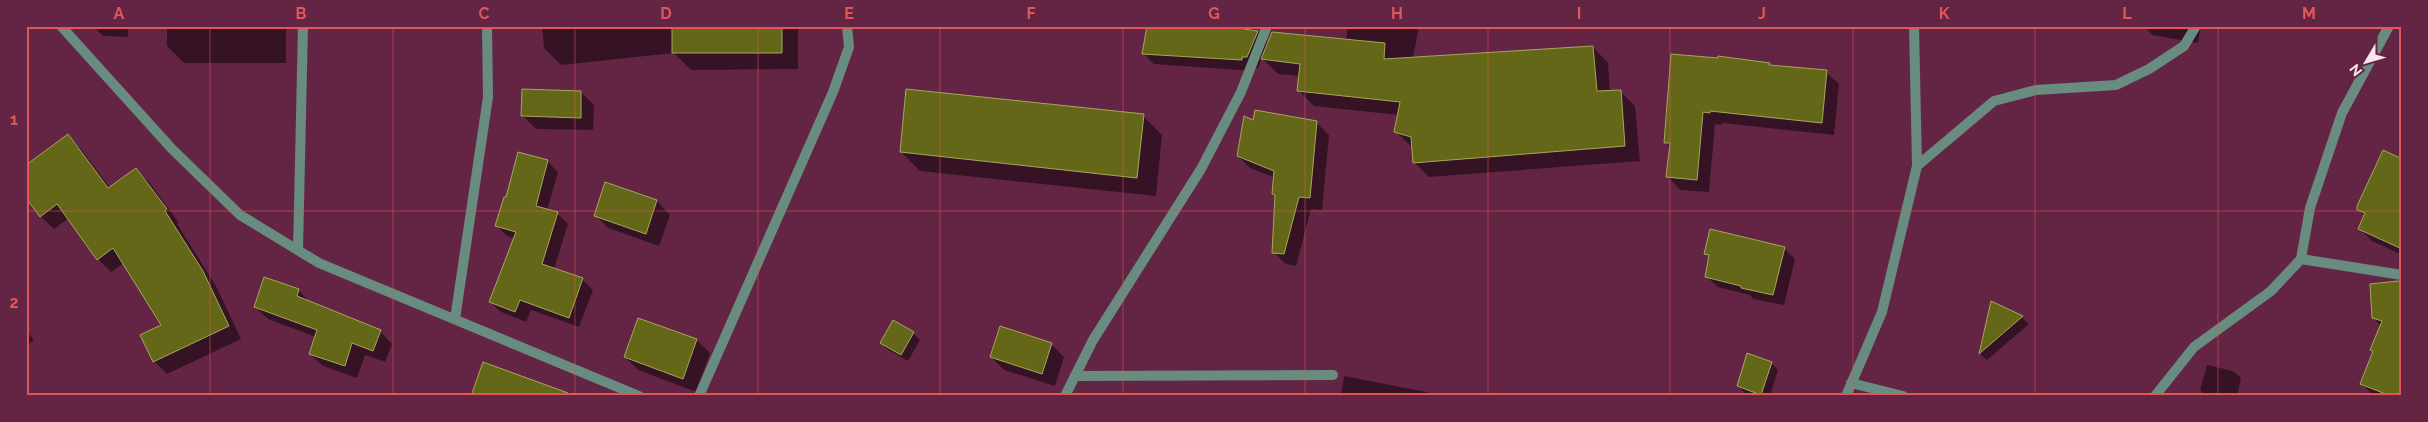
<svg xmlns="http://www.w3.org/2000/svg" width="2428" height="422" font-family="Raleway,sans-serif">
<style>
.shadow{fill:#0007}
.building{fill:#656718;stroke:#a4a85c}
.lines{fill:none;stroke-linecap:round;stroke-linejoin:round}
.service{stroke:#688c7f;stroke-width:10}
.minor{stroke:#688c7f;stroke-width:10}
.grid{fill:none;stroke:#e0575a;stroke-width:1;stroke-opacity:0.55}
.neatline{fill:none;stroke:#e0575a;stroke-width:2}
.grid-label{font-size:16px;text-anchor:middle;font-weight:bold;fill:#e0575a}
</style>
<rect width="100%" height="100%" fill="#642545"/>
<!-- shadow -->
<path class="shadow" d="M 93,26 L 128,26 L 128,37 L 103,36 Z
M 167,26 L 286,26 L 286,63 L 184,63 L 167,46 Z
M 542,26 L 798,26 L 798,69 L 691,70 L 674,53 L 561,65 L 544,48 Z
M 1149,26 L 1250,26 L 1269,43 L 1346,40 L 1348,26 L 1419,26 L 1413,58 L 1593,47 L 1608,63 L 1610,92 L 1620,91 L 1635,106 L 1640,161 L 1429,177 L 1414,162 L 1413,148 L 1396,132 L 1399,115 L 1314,106 L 1299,91 L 1300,76 L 1278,74 L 1262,58 L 1258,68 L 1253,67 L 1253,71 L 1154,64 L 1143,53 Z
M 2144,26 L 2201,26 L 2198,43 L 2152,35 Z
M 1672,56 L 1769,64 L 1771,66 L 1826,72 L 1839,84 L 1834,135 L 1722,123 L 1722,125 L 1715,124 L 1709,192 L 1680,190 L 1668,177 L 1671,148 L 1666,143 Z
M 581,92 L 594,105 L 593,130 L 536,129 L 522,115 Z
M 1143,116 L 1162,135 L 1156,196 L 920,171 L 901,152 Z
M 1254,121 L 1316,122 L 1329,135 L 1322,210 L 1311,209 L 1296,266 L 1286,264 L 1273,252 L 1276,197 L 1273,194 L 1275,178 L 1250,168 L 1238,156 Z
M 68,136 L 81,149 L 110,188 L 136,169 L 149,182 L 179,223 L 177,224 L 216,286 L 241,339 L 167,374 L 154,361 L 163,325 L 124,263 L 111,272 L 98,259 L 69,218 L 54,229 L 40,216 Z
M 547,161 L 558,172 L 547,211 L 557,213 L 568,224 L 554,269 L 582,279 L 593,290 L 579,327 L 531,310 L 526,322 L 501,312 L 490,302 L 515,239 L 507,236 L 497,226 L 507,199 Z
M 2402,161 L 2402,255 L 2372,241 L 2359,228 L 2365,216 L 2358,209 Z
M 606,184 L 657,201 L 670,215 L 659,246 L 608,228 L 595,215 Z
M 1784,248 L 1795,259 L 1784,305 L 1753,299 L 1750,295 L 1718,287 L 1707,277 L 1710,258 L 1706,253 Z
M 2385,284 L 2401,330 L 2380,325 L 2373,318 Z
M 298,290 L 311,303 L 380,331 L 392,344 L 385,362 L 365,355 L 357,378 L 323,366 L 310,354 L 316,337 L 268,319 L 255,307 Z
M 1992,303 L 2022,318 L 2029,324 L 1987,360 L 1980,354 Z
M 639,320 L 697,340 L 710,353 L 696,392 L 638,370 L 625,357 Z
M 26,330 L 34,340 L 26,346 Z
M 913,333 L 920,340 L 908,361 L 888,350 L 881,343 Z
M 1051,344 L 1064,357 L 1055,386 L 1004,370 L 991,357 Z
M 1771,363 L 1778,370 L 1770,396 L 1753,396 L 1745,393 L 1738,386 Z
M 2207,365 L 2233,371 L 2241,378 L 2237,396 L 2206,396 L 2200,390 Z
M 1344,376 L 1447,396 L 1448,396 L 1341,396 Z
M 2361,383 L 2402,396 L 2378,396 L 2371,393 Z"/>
<!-- building -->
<path class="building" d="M 672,26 L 782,26 L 782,53 L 672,53 Z
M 1147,26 L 1244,26 L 1244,29 L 1258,31 L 1247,57 L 1242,57 L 1242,60 L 1142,54 Z
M 1272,32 L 1385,43 L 1384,59 L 1593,46 L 1597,91 L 1621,90 L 1625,146 L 1413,163 L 1411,137 L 1394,132 L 1400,102 L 1297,91 L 1300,64 L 1261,59 Z
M 1671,54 L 1718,58 L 1718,56 L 1770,63 L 1769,65 L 1827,70 L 1822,123 L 1710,111 L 1710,113 L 1703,112 L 1697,180 L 1666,177 L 1670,143 L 1664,143 Z
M 522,89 L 581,91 L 581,118 L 521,116 Z
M 906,89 L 1144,114 L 1137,178 L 900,152 Z
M 1255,110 L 1317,121 L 1310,198 L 1299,197 L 1284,254 L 1272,253 L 1275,195 L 1272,194 L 1274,171 L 1237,156 L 1244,116 L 1253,120 Z
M 68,134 L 108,188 L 136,168 L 167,209 L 165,211 L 203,271 L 229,326 L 153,362 L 140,335 L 161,325 L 113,248 L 97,260 L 57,204 L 40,217 L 26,198 L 26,165 Z
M 2383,150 L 2402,159 L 2402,249 L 2358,229 L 2365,213 L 2357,210 L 2357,206 Z
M 518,152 L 548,160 L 536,206 L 558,212 L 542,264 L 583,278 L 569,318 L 520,300 L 515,312 L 489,302 L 516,232 L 495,226 L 504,197 L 506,197 Z
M 605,182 L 657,200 L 646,234 L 594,216 Z
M 1710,229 L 1785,247 L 1773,295 L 1741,288 L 1741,286 L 1705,277 L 1709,255 L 1704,254 Z
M 264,277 L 299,289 L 297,296 L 381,330 L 373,351 L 352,343 L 345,366 L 309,354 L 317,330 L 254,307 Z
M 2398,281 L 2402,282 L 2402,396 L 2391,396 L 2360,384 L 2373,351 L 2370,350 L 2382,321 L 2372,318 L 2370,284 Z
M 1991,301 L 2023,316 L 1979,354 Z
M 638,318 L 697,339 L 683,379 L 624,357 Z
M 893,320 L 914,332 L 901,355 L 880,343 Z
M 1000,326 L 1052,343 L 1042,374 L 990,357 Z
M 1747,353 L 1772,362 L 1761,395 L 1737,386 Z
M 483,362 L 568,393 L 567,396 L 471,396 Z"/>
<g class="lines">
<!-- service -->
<path class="service" d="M 1075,376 L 1333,375"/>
<!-- minor -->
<path class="minor" d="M 61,26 L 172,149 L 240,215 L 319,263 L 639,396
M 1917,166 L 1994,101 L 2036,90 L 2116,85 L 2149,69 L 2184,46 L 2196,26
M 298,250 L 303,26
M 2301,259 L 2402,275
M 455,319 L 488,97 L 487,26
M 1851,383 L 1903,396
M 699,396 L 833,92 L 849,47 L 847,26
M 1065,396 L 1093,340 L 1201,169 L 1241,92 L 1267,26
M 1846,396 L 1882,312 L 1917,166 L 1914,26
M 2155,396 L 2194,347 L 2271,291 L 2301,259 L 2310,208 L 2342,113 L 2389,26"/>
</g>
<!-- grid -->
<path class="grid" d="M 210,26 L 210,396M 393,26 L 393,396M 575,26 L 575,396M 758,26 L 758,396M 940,26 L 940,396M 1123,26 L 1123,396M 1305,26 L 1305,396M 1488,26 L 1488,396M 1670,26 L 1670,396M 1853,26 L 1853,396M 2035,26 L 2035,396M 2218,26 L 2218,396M 26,211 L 2402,211"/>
<!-- border -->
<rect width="2428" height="422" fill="none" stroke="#642545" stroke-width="55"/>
<!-- north arrow -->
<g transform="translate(2366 62) rotate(232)" stroke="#642545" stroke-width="4" paint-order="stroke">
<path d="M0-4L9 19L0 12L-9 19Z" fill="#fde4ee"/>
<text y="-8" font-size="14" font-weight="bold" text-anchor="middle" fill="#fde4ee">N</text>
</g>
<rect x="28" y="28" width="2372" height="366" class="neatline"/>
<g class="grid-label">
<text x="119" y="19">A</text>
<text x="301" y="19">B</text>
<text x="484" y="19">C</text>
<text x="666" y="19">D</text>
<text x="849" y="19">E</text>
<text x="1031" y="19">F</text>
<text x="1214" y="19">G</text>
<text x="1397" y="19">H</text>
<text x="1579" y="19">I</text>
<text x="1762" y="19">J</text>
<text x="1944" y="19">K</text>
<text x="2127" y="19">L</text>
<text x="2309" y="19">M</text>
<text x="14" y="125">1</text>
<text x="14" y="308">2</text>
</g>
</svg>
